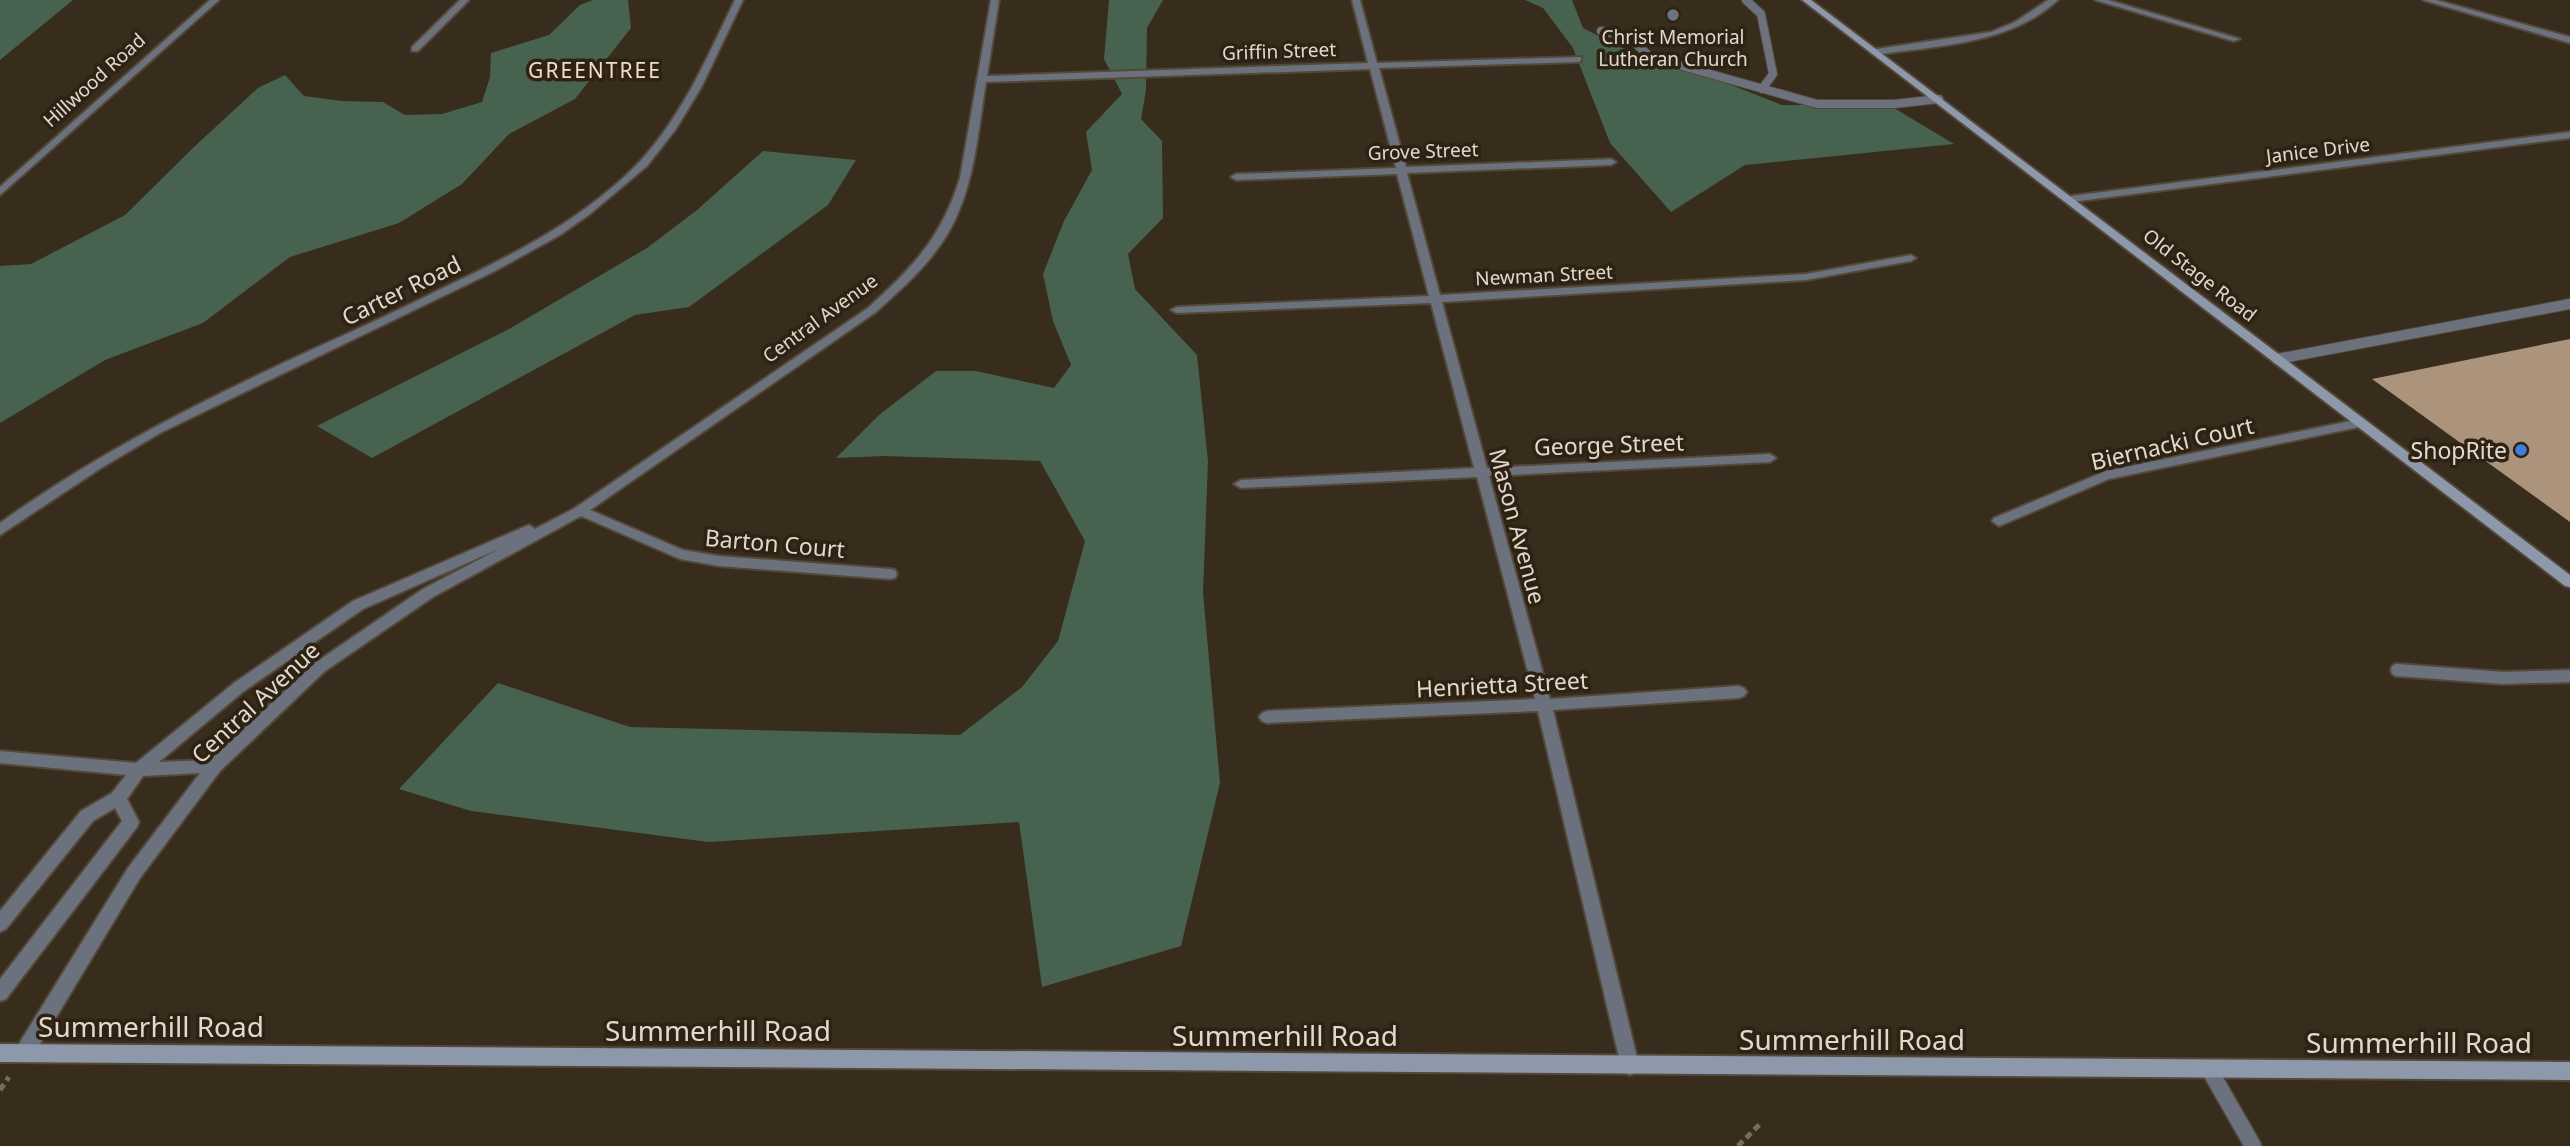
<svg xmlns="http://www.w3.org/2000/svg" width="2570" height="1146" font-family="'Noto Sans',sans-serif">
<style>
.forest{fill:#47624e}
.building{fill:#ac937b}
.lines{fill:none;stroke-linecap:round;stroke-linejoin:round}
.lane-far3-casing{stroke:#534839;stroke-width:10}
.lane-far2-casing{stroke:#534839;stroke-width:12}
.lane-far1-casing{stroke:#534839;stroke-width:16}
.lane-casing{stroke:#534839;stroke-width:19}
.street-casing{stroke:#534839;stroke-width:4}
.secondary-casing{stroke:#534839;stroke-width:4}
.path{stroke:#766c5e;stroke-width:5;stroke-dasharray:7 4.5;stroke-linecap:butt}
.lane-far3{stroke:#6b727e;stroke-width:8}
.lane-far2{stroke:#6b727e;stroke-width:10}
.lane-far1{stroke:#6b727e;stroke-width:12}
.lane{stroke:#6b727e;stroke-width:16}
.street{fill:#6b727e;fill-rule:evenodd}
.secondary{fill:#8d98ab;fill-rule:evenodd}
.worship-dot{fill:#6b7280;stroke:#2e2212;stroke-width:2.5}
.shop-dot{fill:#3f7fe0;stroke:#2e2212;stroke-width:2.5}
.labels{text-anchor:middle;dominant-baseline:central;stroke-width:7;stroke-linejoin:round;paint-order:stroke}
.far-poi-label{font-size:19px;fill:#e1d9cf;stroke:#2e2212}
.far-street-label{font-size:19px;fill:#e1d9cf;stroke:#2e2212}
.far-neighbourhood-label{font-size:21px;letter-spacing:2px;fill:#efdfca;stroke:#2e2212}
.street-label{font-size:23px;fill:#e1d9cf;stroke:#2e2212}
.poi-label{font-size:23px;fill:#e1d9cf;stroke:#2e2212;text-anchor:end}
.near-street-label{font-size:28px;fill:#e1d9cf;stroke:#2e2212}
</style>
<rect width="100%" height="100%" fill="#382c1c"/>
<!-- forest -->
<path class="forest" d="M 0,0 L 73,0 L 0,60 Z
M 593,0 L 628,0 L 631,28 L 575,99 L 509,134 L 462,184 L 399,223 L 290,257 L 203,323 L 105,360 L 0,423 L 0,266 L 31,264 L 125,215 L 195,146 L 258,88 L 285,75 L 304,96 L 342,101 L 383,102 L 405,115 L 442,114 L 482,102 L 490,77 L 491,53 L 549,35 L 580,5 Z
M 1109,0 L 1163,0 L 1147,28 L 1146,90 L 1141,119 L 1162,141 L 1163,218 L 1128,254 L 1135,289 L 1197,355 L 1208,461 L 1203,592 L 1220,783 L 1181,946 L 1042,987 L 1019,822 L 708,842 L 471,811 L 399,789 L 498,683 L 630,727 L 960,735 L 1022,687 L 1058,641 L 1085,541 L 1040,461 L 884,456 L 836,458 L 879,415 L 936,371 L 976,371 L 1054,388 L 1071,365 L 1053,321 L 1043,274 L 1064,221 L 1092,170 L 1086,132 L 1122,94 L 1104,59 Z
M 1525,0 L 1572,0 L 1583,28 L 1638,56 L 1729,84 L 1782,105 L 1889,105 L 1954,144 L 1745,165 L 1671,212 L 1610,143 L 1573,48 L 1543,8 Z
M 763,151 L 856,160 L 828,205 L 689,307 L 635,315 L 372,458 L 317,426 L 509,329 L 647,248 L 697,210 Z"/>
<!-- building -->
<path class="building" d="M 2570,339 L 2570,522 L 2372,379 Z"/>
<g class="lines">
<defs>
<path id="lane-far3" d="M 1746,0 L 1761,14 L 1773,74 L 1762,89
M 1601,31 L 1628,36 L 1650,57 L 1817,104 L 1894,104 L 1939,99"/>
<path id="lane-far2" d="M 2277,359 L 2570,304"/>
<path id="lane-far1" d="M 2397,670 L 2503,678 L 2570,676"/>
<path id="lane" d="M 2209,1069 L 2253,1146"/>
<path id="street" d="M 210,0 L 219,0 L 0,195 L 0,187 Z
M 460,0 L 469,0 L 418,51 L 412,51 L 412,47 Z
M 735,0 L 743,0 L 702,86 L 676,129 L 647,166 L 590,214 L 560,235 L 495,271 L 160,433 L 101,468 L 0,535 L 0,523 C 97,453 201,401 309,351 C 354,331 399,310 443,288 C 513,255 588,217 642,159 C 684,113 708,55 735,0 Z
M 991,0 L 999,0 L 987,76 L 1368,63 L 1352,0 L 1360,0 L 1377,63 L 1581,57 L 1581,61 L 1578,62 L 1379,68 L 1406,167 L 1611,159 L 1616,162 L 1611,165 L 1407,173 L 1440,295 L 1806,274 L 1911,255 L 1916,258 L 1911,261 L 1806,280 L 1442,302 L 1487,468 L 1770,454 L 1776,458 L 1770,462 L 1489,476 L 1550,699 L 1739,686 L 1744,688 L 1747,692 L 1744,696 L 1739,698 L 1553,710 L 1639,1066 L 1637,1072 L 1630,1075 L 1623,1072 L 1621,1066 L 1538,711 L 1267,723 L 1262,721 L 1259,717 L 1262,713 L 1267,711 L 1535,699 L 1477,477 L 1241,488 L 1234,484 L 1241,480 L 1474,468 L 1431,303 L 1177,313 L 1171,310 L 1177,307 L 1429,296 L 1397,174 L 1236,180 L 1231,177 L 1236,174 L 1396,168 L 1370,69 L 986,82 C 978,131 975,183 951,228 C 933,261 904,287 876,312 L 590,510 L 683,550 L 719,556 L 890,569 L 895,570 L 897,574 L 895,578 L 890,579 L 719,566 L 680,559 L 581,516 L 433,597 L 325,671 L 220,771 L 140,878 L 31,1059 L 24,1062 L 17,1059 L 15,1053 L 17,1047 L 128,868 L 200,773 L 143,776 L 127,799 L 139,822 L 137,827 L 6,999 L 0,1001 L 0,979 L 122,821 L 115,808 L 93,821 L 6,929 L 0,932 L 0,911 L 81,811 L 112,793 L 126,775 L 0,763 L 0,751 L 136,763 L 234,683 L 353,601 L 524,527 L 529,525 L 535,529 L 575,508 L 868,308 C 914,266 941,238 960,178 ZM 499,549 L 423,589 L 315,663 L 210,760 L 159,762 L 244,691 L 363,609 Z
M 2048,0 L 2058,0 C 2009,45 1939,45 1876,55 L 1872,52 L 1876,49 L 1991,32 L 2015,22 Z
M 2095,0 L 2108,0 L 2240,39 L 2233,41 Z
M 2423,0 L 2436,0 L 2570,37 L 2570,43 Z
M 2570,132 L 2570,138 L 2071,202 L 2066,199 L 2071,196 Z
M 2360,419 L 2366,423 L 2364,426 L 2109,479 L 2004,524 L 1999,526 L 1992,521 L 1994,518 L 2106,471 Z"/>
<path id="secondary" d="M 1802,0 L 1811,0 L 2570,575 L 2570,587 L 2565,586 Z
M 0,1044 L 2570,1062 L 2570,1080 L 0,1062 Z"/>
</defs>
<!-- lane-far3 casing -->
<use href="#lane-far3" class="lane-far3-casing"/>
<!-- lane-far2 casing -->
<use href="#lane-far2" class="lane-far2-casing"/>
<!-- lane-far1 casing -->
<use href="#lane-far1" class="lane-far1-casing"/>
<!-- lane casing -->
<use href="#lane" class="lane-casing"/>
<!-- street casing -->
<use href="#street" class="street-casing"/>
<!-- secondary casing -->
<use href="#secondary" class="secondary-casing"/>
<!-- path -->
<path class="path" d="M 0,1090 L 9,1077
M 1738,1146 L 1762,1122"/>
<!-- lane-far3 -->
<use href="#lane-far3" class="lane-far3"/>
<!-- lane-far2 -->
<use href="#lane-far2" class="lane-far2"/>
<!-- lane-far1 -->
<use href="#lane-far1" class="lane-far1"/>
<!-- lane -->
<use href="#lane" class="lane"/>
<!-- street -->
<use href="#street" class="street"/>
<!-- secondary -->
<use href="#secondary" class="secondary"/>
</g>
<!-- markers -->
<circle class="worship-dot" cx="1673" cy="15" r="7"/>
<circle class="shop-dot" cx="2521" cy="450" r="7"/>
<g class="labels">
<!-- far-poi labels -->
<g class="far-poi-label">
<text x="1673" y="37">Christ Memorial<tspan x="1673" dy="22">Lutheran Church</tspan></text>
</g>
<!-- far-street labels -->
<g class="far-street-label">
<text transform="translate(1279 51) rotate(-2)">Griffin Street</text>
<text transform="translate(94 80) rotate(-42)">Hillwood Road</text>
<text transform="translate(2318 150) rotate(-7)">Janice Drive</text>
<text transform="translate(1423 151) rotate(-2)">Grove Street</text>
<text transform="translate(1544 275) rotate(-3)">Newman Street</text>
<text transform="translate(2200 275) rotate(38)">Old Stage Road</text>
<text transform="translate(820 318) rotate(-36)">Central Avenue</text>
</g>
<!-- far-neighbourhood labels -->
<g class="far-neighbourhood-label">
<text x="595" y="70">GREENTREE</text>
</g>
<!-- street labels -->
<g class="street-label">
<text transform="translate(401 290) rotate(-26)">Carter Road</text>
<text transform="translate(2172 443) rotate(-13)">Biernacki Court</text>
<text transform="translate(1609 444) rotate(-2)">George Street</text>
<text transform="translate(1518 526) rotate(75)">Mason Avenue</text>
<text transform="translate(775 543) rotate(5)">Barton Court</text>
<text transform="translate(1502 684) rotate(-3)">Henrietta Street</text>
<text transform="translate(255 702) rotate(-43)">Central Avenue</text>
</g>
<!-- poi labels -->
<g class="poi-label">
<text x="2507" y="450">ShopRite</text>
</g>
<!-- near-street labels -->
<g class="near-street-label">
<text x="151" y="1026">Summerhill Road</text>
<text x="718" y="1030">Summerhill Road</text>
<text x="1285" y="1035">Summerhill Road</text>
<text x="1852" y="1039">Summerhill Road</text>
<text x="2419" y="1042">Summerhill Road</text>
</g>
</g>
</svg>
